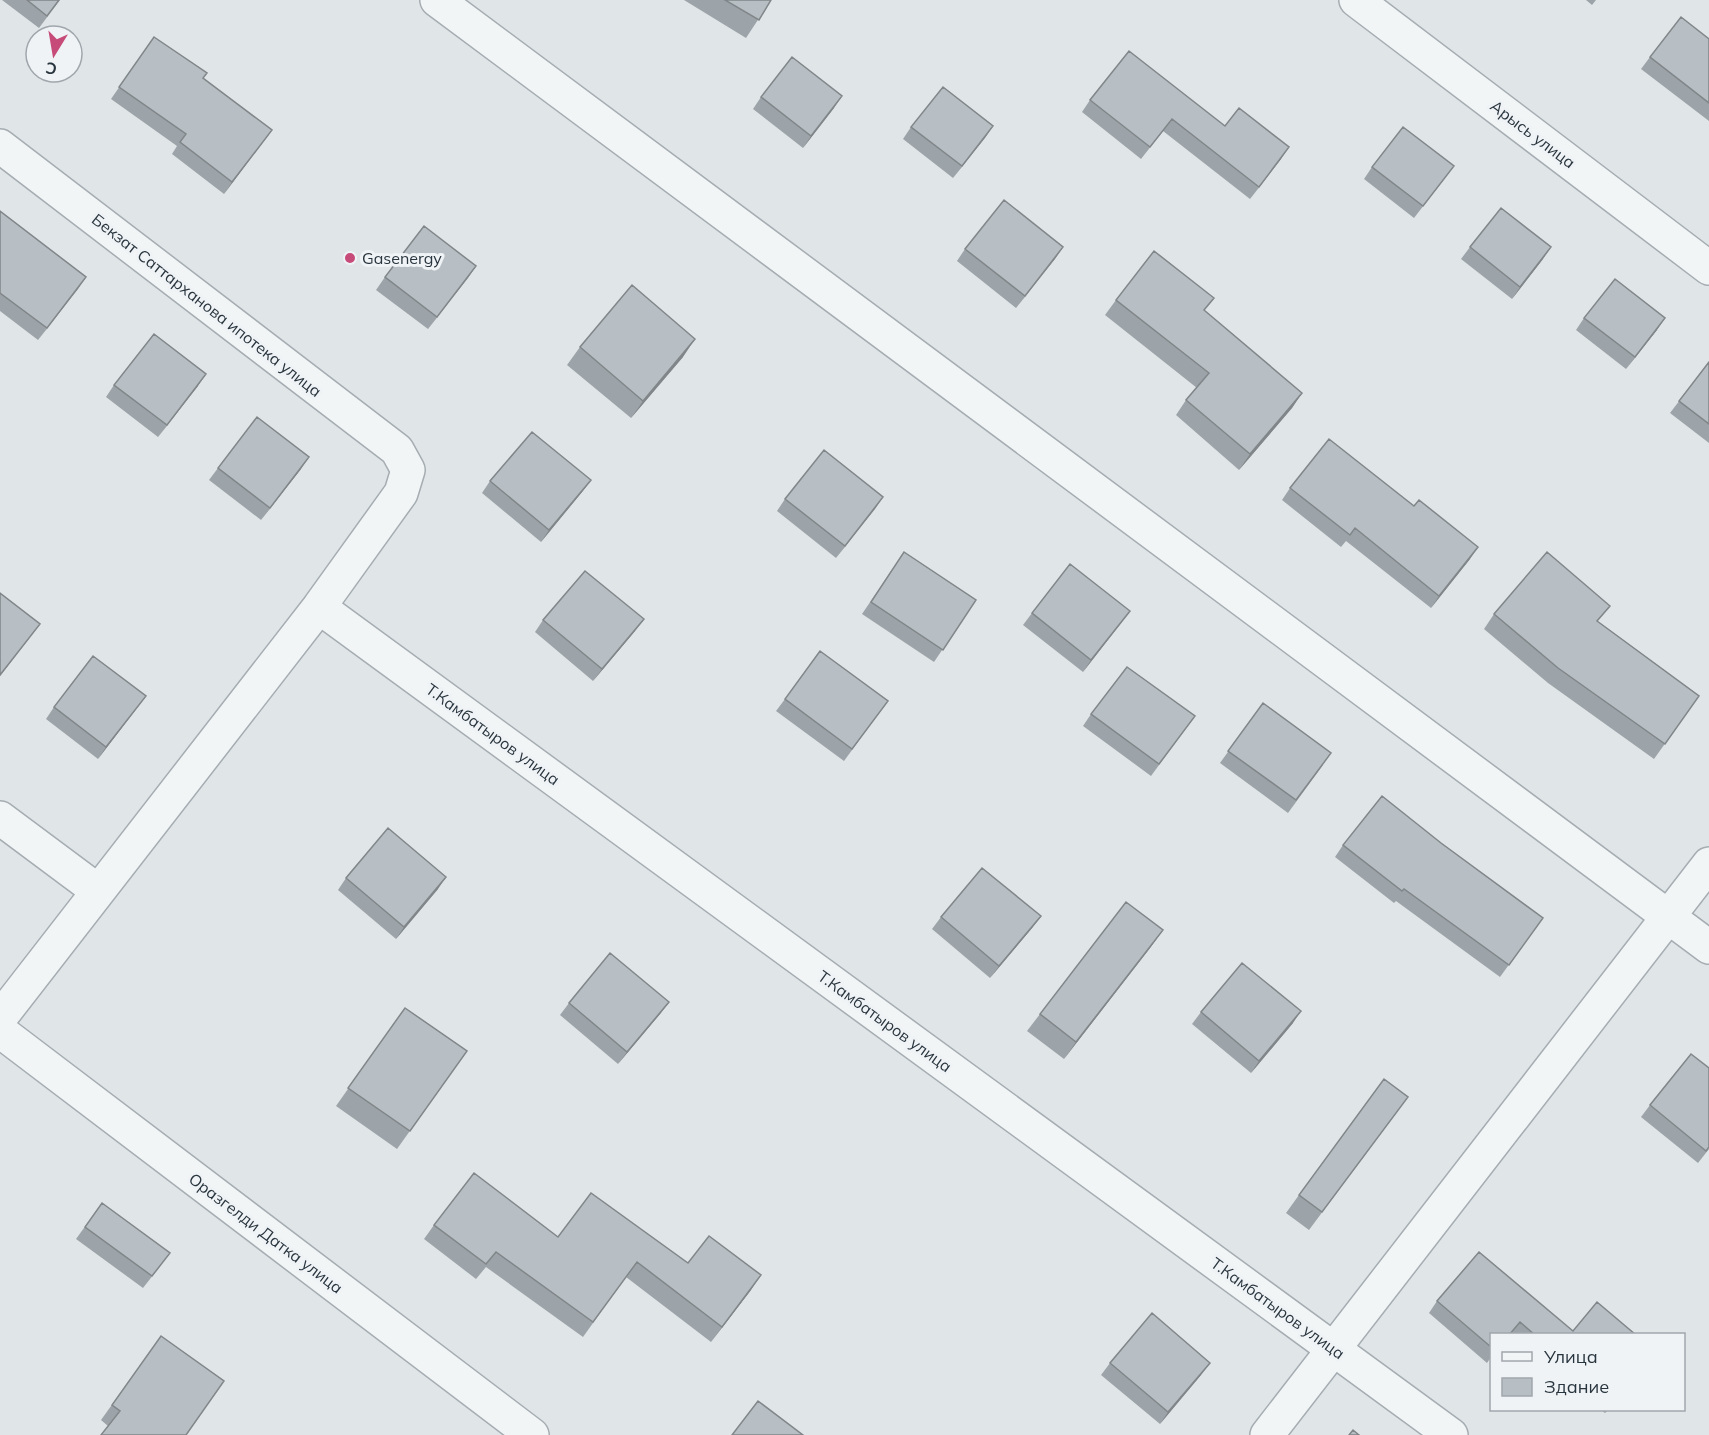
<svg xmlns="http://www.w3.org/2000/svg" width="1709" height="1435" font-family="Mulish,sans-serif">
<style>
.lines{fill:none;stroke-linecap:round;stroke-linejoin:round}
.minor-casing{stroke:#a5adb2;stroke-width:36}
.minor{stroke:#f2f5f6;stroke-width:33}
.wall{fill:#9da4a9}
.shaded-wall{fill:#808689}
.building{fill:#b7bfc4;stroke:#808689;stroke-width:1.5}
.poi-dot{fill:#c64b78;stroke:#eff3f6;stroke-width:2}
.labels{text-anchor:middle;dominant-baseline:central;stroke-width:6;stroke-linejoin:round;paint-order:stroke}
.street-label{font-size:16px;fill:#29353e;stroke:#eff3f6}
.poi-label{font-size:16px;fill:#29353e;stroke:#eff3f6;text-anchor:start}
</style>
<rect width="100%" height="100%" fill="#e0e5e8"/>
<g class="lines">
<defs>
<path id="minor" d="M 437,0 L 1709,947
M 1356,0 L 1709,268
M 0,146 L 397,450 L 408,470 L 401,493 L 319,607 L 0,1018
M 319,607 L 1451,1435
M 0,818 L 98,891
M 0,1031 L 532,1435
M 1267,1435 L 1709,864"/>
</defs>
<!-- minor casing -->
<use href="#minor" class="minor-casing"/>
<!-- minor -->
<use href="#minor" class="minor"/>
</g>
<!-- wall -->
<path class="wall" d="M 2,0 L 60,0 L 39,28 Z
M 684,0 L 771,0 L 746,38 Z
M 1586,0 L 1596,0 L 1592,5 Z
M 154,37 L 203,78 L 272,130 L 224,194 L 172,154 L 177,146 L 111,99 Z
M 1709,39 L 1709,121 L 1641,69 L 1650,57 Z
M 761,97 L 834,108 L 803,148 L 753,109 Z
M 1090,100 L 1225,126 L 1281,159 L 1250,199 L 1163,131 L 1141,159 L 1082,112 Z
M 993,126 L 953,178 L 903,139 L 911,127 Z
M 1372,167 L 1445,178 L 1414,218 L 1364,179 Z
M 0,211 L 86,277 L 38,340 L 0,311 Z
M 1063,247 L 1016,308 L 957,261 L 965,249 Z
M 1470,247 L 1543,259 L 1512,299 L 1461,259 Z
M 476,266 L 428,329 L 376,290 L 385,277 Z
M 1116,300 L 1205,311 L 1302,393 L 1292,408 L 1239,470 L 1176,415 L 1186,400 L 1197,388 L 1105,315 Z
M 1584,318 L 1657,330 L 1626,369 L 1576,330 Z
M 580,347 L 683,357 L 631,418 L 567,365 Z
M 1709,362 L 1709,443 L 1670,413 Z
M 114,385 L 198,386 L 158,437 L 106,397 Z
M 218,468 L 301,469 L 261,520 L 209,480 Z
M 591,480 L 582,492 L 541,542 L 482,493 L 490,481 Z
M 1290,488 L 1470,559 L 1431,608 L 1346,541 L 1341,547 L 1282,500 Z
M 883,497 L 836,558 L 777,511 L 785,499 Z
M 904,552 L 976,600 L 934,662 L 862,614 Z
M 1032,613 L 1121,623 L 1083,672 L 1023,625 Z
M 1494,614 L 1599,622 L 1699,696 L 1654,759 L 1548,683 L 1484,629 Z
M 543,620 L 635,631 L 593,681 L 535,632 Z
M 146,696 L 98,759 L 46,719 L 54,707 Z
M 785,699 L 888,701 L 844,761 L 776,711 Z
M 1263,703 L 1323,765 L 1288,813 L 1220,763 Z
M 1091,714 L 1195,716 L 1151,776 L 1083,726 Z
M 1441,843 L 1543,918 L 1500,977 L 1396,901 L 1394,903 L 1335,857 L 1343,845 Z
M 346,878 L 438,889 L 396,939 L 338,890 Z
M 1041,916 L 1032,928 L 990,978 L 932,929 L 941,917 Z
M 1163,930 L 1150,948 L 1064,1059 L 1027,1031 L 1040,1014 Z
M 669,1002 L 660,1014 L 618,1064 L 560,1015 L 569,1003 Z
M 405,1008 L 467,1051 L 397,1149 L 336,1106 Z
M 1201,1012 L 1293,1023 L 1251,1073 L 1192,1024 Z
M 1408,1097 L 1309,1230 L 1286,1213 L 1299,1195 Z
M 1650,1105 L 1709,1149 L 1698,1163 L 1641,1117 Z
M 102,1203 L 161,1265 L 143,1288 L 76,1239 Z
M 434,1225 L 558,1237 L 688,1263 L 751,1290 L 711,1342 L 626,1277 L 583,1337 L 486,1267 L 476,1279 L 424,1239 Z
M 1437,1301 L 1573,1331 L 1636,1335 L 1512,1335 L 1511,1334 L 1511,1335 L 1491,1335 L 1491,1357 L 1487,1363 L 1429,1313 Z
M 161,1336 L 224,1381 L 108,1426 L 101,1420 Z
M 1110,1363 L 1201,1375 L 1160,1424 L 1101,1375 Z
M 1601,1410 L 1608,1410 L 1605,1413 Z"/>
<!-- shaded-wall -->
<path class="shaded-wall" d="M 842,96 L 834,108 L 803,148 L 811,136 Z
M 993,126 L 985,138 L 953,178 L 962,166 Z
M 272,130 L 224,194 L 232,182 Z
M 1289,147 L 1281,159 L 1250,199 Z
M 1063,247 L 1055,259 L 1016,308 L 1025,296 Z
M 1551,247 L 1543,259 L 1512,299 L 1520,287 Z
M 476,266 L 468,278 L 428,329 L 437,317 Z
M 86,277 L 78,289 L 38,340 L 47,328 Z
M 1665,318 L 1657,330 L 1626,369 L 1635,357 Z
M 695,339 L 683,357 L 631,418 L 643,401 Z
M 206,374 L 198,386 L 158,437 L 167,425 Z
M 1302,393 L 1292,408 L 1239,470 L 1250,454 Z
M 309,457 L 301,469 L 261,520 L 270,508 Z
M 591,480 L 582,492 L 541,542 L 549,530 Z
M 883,497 L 875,509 L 836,558 L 845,546 Z
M 1478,547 L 1470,559 L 1431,608 L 1439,596 Z
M 1130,611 L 1121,623 L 1083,672 L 1091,660 Z
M 644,619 L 635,631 L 593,681 L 602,669 Z
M 40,624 L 31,636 L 0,676 L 0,675 Z
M 146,696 L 137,708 L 98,759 L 106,747 Z
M 446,877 L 438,889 L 396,939 L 404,927 Z
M 1041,916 L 1032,928 L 990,978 L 999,966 Z
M 1163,930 L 1150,948 L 1064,1059 L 1076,1042 Z
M 669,1002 L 660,1014 L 618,1064 L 627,1052 Z
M 1301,1011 L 1293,1023 L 1251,1073 L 1259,1061 Z
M 761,1275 L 751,1290 L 711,1342 L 722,1327 Z
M 1210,1363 L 1201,1375 L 1160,1424 L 1168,1412 Z"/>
<!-- building -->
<path class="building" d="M 27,0 L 59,0 L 47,16 Z
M 725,0 L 771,0 L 759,20 Z
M 1681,17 L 1709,39 L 1709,103 L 1650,57 Z
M 154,37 L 207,73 L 203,78 L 272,130 L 232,182 L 180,142 L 186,134 L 119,87 Z
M 1129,51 L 1225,126 L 1239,108 L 1289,147 L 1259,187 L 1172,119 L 1150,147 L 1090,100 Z
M 792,57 L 842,96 L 811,136 L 761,97 Z
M 943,87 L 993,126 L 962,166 L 911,127 Z
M 1403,127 L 1454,166 L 1423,206 L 1372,167 Z
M 1004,200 L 1063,247 L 1025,296 L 965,249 Z
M 1501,208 L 1551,247 L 1520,287 L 1470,247 Z
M 0,211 L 86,277 L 47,328 L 0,293 Z
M 424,226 L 476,266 L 437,317 L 385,277 Z
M 1154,251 L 1214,298 L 1204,310 L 1302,393 L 1250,454 L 1186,400 L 1209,373 L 1116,300 Z
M 1615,279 L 1665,318 L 1635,357 L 1584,318 Z
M 632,285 L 695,339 L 643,401 L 580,347 Z
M 154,334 L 206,374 L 167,425 L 114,385 Z
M 1709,362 L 1709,424 L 1679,401 Z
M 257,417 L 309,457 L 270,508 L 218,468 Z
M 532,432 L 591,480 L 549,530 L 490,481 Z
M 1329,439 L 1414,506 L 1419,500 L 1478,547 L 1439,596 L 1355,528 L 1350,535 L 1290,488 Z
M 824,450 L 883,497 L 845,546 L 785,499 Z
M 904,552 L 976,600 L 943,650 L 871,602 Z
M 1547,552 L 1610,606 L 1597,621 L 1699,696 L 1665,744 L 1558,668 L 1494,614 Z
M 1070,564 L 1130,611 L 1091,660 L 1032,613 Z
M 585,571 L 644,619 L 602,669 L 543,620 Z
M 0,593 L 40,624 L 0,675 Z
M 820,651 L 888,701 L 852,749 L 785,699 Z
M 93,656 L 146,696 L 106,747 L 54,707 Z
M 1127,667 L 1195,716 L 1159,764 L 1091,714 Z
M 1263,703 L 1331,753 L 1296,800 L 1228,751 Z
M 1382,796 L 1441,843 L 1543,918 L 1509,965 L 1404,889 L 1402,891 L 1343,845 Z
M 388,828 L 446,877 L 404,927 L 346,878 Z
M 982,868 L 1041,916 L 999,966 L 941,917 Z
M 1126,902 L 1163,930 L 1076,1042 L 1040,1014 Z
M 610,953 L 669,1002 L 627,1052 L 569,1003 Z
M 1242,963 L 1301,1011 L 1259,1061 L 1201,1012 Z
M 405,1008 L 467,1051 L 410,1131 L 348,1088 Z
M 1691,1054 L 1709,1068 L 1709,1147 L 1706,1151 L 1650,1105 Z
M 1384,1079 L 1408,1097 L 1322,1212 L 1299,1195 Z
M 474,1173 L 558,1237 L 591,1193 L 688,1263 L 709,1236 L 761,1275 L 722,1327 L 637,1262 L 593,1322 L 496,1252 L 486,1264 L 434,1225 Z
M 102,1203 L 170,1253 L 152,1276 L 85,1227 Z
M 1479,1252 L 1573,1331 L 1597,1302 L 1636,1335 L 1535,1335 L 1520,1322 L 1509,1335 L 1491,1335 L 1491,1347 L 1437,1301 Z
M 1152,1313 L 1210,1363 L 1168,1412 L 1110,1363 Z
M 161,1336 L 224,1381 L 186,1435 L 101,1435 L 120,1411 L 112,1405 Z
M 758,1401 L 803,1435 L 732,1435 Z
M 1353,1430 L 1359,1435 L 1349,1435 Z"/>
<!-- markers -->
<circle class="poi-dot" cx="350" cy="258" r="6"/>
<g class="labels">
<!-- street labels -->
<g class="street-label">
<text transform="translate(1533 134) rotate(37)">Арысь улица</text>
<text transform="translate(207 305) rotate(38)">Бекзат Саттарханова ипотека улица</text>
<text transform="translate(493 734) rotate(36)">Т.Камбатыров улица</text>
<text transform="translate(885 1021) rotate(36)">Т.Камбатыров улица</text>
<text transform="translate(266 1233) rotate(37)">Оразгелди Датка улица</text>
<text transform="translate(1278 1308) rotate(36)">Т.Камбатыров улица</text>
</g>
<!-- poi labels -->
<g class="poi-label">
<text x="362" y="258">Gasenergy</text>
</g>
</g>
<!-- legend -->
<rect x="1490" y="1333" width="195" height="78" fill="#eff3f6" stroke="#a0a7ac" stroke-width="1.5"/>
<rect x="1502" y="1352" width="30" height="9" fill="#f2f5f6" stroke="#a0a7ac" stroke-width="1.5"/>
<text x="1544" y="1363" font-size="18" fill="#29353e">Улица</text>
<rect x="1502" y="1378" width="30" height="18" fill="#b7bfc4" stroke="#a0a7ac" stroke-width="1.5"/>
<text x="1544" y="1393" font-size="18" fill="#29353e">Здание</text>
<!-- north arrow -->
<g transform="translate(54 54) rotate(191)"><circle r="28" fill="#eff3f6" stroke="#a0a7ac" stroke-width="1.5"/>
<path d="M0-4.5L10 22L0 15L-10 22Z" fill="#c64b78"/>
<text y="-9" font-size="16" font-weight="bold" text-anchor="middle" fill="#29353e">С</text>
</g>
</svg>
